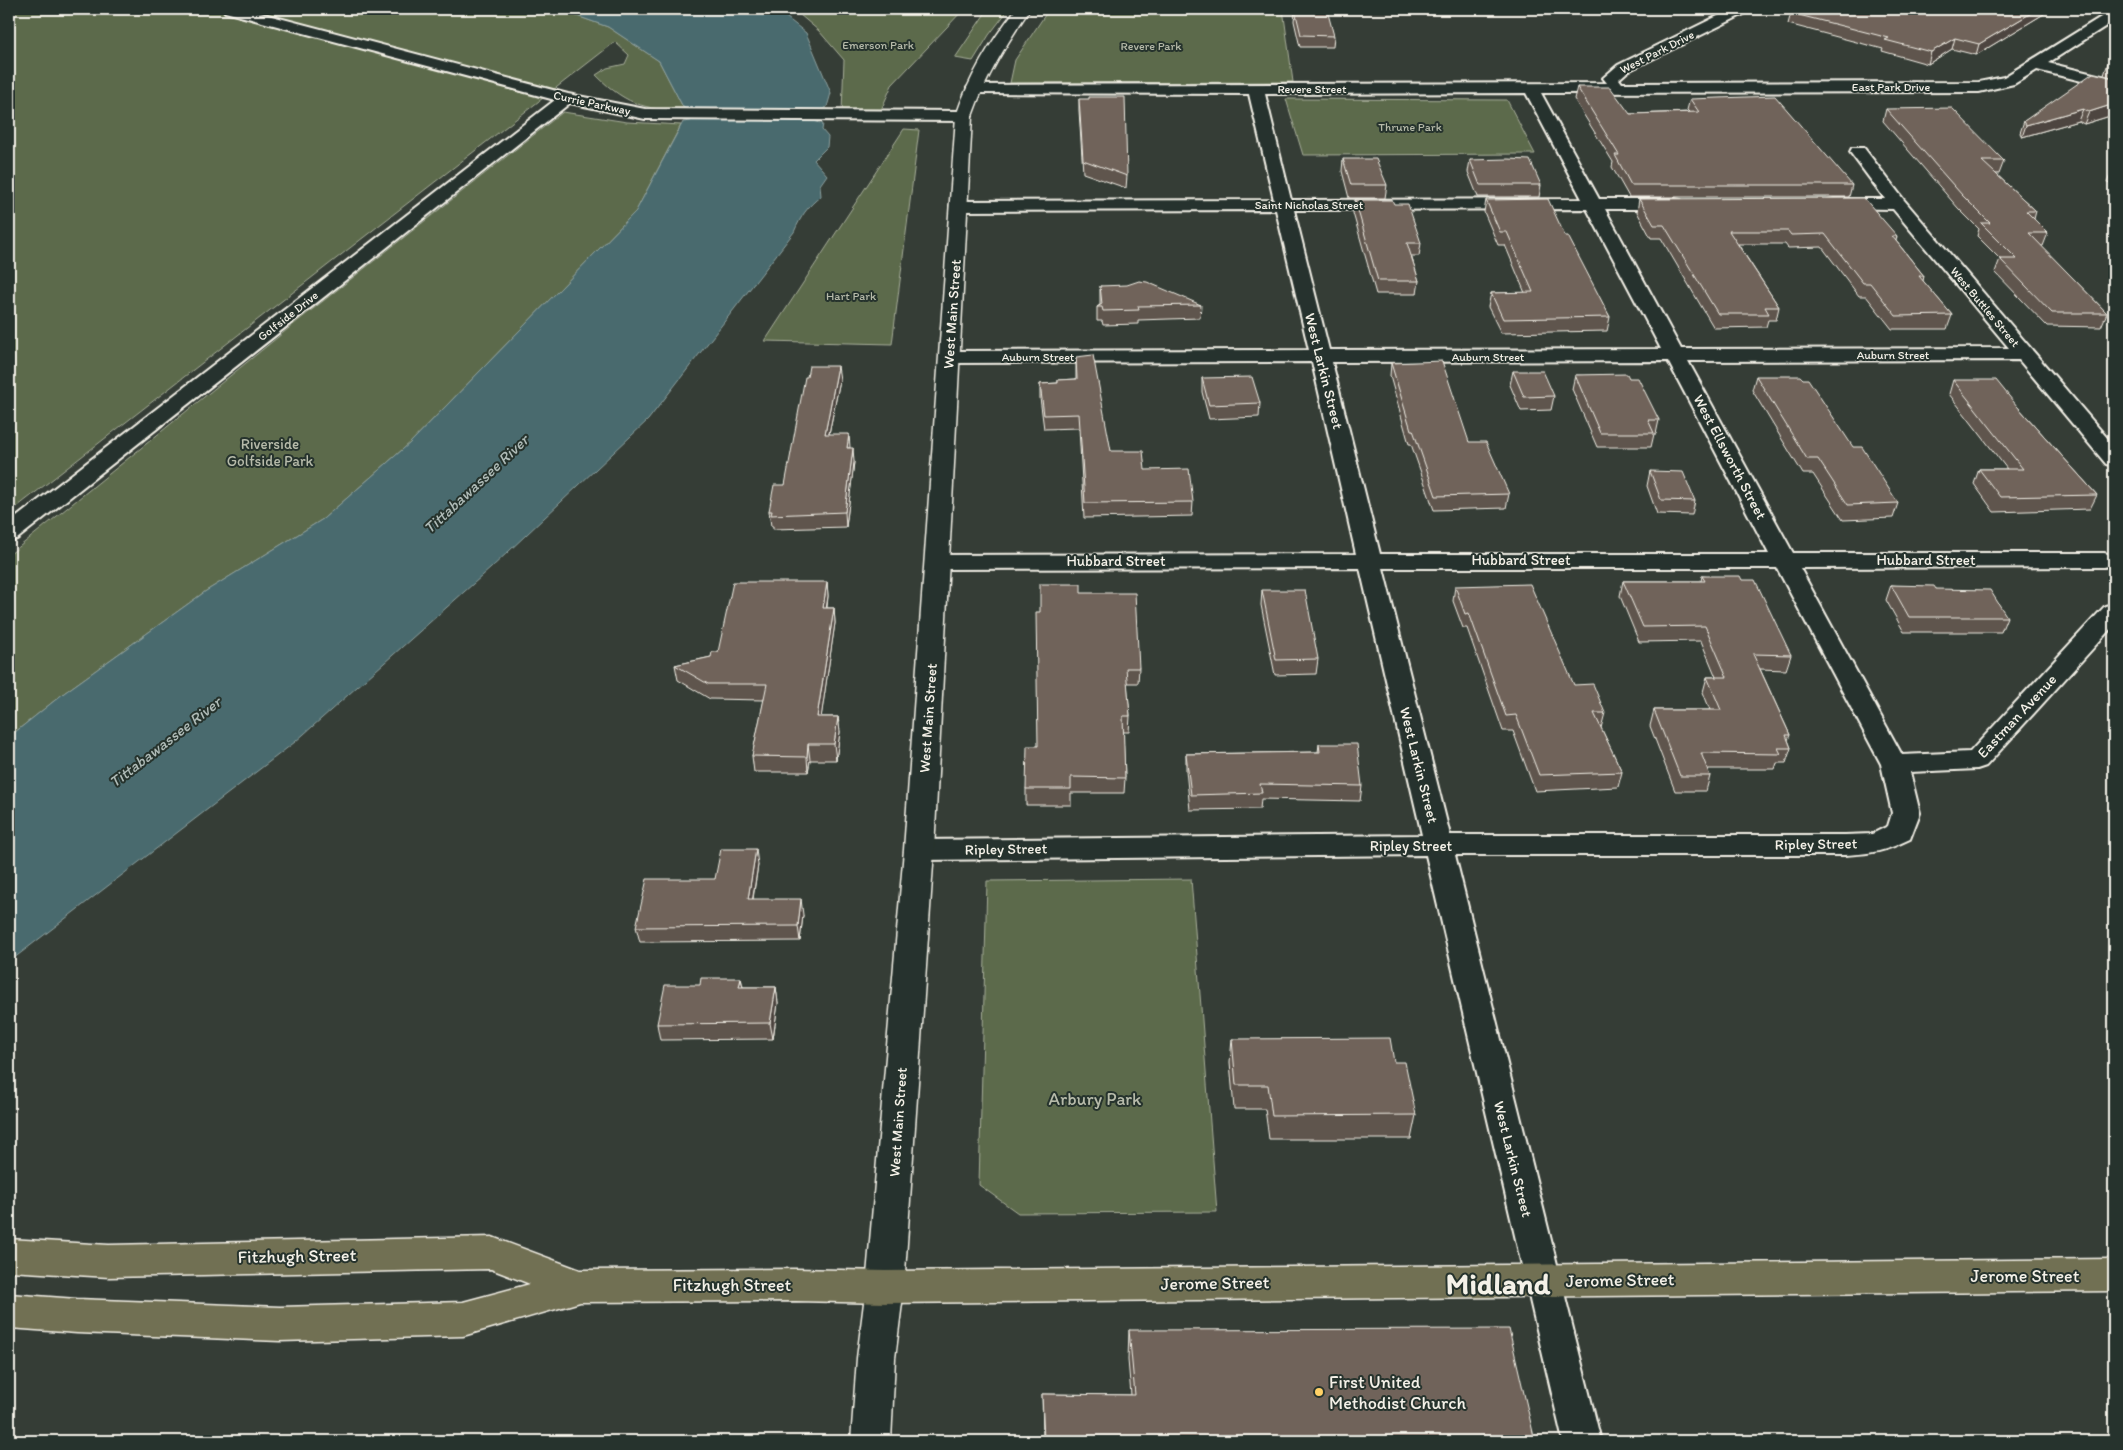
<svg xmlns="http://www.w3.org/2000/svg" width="2123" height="1450" font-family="Itim,sans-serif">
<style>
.green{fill:#5c6b4c;stroke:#a8ae9a}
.water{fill:#486a6e;stroke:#8da09f}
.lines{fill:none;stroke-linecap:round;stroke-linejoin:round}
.minor-casing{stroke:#f4f1e8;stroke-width:4}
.tertiary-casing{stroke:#f4f1e8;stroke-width:3}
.trunk-casing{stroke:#f4f1e8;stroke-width:3}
.minor{fill:#26332d;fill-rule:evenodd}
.tertiary{fill:#26332d;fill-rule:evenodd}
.trunk{fill:#716f52;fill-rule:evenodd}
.wall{fill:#5f554d;stroke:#f4f1e8}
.shaded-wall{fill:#4e453f;stroke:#f4f1e8}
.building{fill:#6f635a;stroke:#f4f1e8}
.poi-dot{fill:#ffd166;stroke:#26332d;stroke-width:2}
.labels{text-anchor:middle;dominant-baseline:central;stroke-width:4;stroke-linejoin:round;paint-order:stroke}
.far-park-label{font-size:12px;fill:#b7bbaa;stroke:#26332d}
.far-street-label{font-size:12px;fill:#f4f1e8;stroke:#26332d}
.street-label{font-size:15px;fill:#f4f1e8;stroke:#26332d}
.park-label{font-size:15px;fill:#b7bbaa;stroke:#26332d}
.water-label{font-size:16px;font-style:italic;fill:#afbbb7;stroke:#26332d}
.near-park-label{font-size:18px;fill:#b7bbaa;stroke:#26332d}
.near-street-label{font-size:18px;fill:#f4f1e8;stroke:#26332d}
.near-poi-label{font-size:18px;fill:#f4f1e8;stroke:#26332d;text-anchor:start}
.near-town-label{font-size:30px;font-weight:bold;fill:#f4f1e8;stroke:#26332d}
</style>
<rect width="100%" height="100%" fill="#353d36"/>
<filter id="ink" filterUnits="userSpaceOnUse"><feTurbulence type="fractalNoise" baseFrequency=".02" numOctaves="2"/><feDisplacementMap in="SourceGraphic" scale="10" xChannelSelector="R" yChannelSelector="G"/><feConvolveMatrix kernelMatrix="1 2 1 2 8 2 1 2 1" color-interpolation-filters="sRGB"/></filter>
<g filter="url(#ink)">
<!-- green -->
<path class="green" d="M 9,9 L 557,9 L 608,27 L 659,61 L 683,107 L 693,110 C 650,111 628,107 596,75 L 607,68 L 625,64 L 629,55 L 615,42 L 9,513 Z
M 793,9 L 964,9 L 892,85 L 881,110 L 842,112 L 844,60 L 819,31 Z
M 988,9 L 1009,9 L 989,35 L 973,61 L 955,58 Z
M 1049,9 L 1283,9 L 1293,82 L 1010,83 L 1015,60 Z
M 1286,99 L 1507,100 L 1535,154 L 1303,155 Z
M 563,112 L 627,122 L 681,125 L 636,211 L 410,443 L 323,519 L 206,591 L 64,693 L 9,737 L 9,555 L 299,320 Z
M 904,129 L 919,130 L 892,344 L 765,341 Z
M 1191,879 L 1217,1212 L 1018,1213 L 979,1185 L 987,881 Z"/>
<!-- water -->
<path class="water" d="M 557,9 L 776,9 L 806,33 L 831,93 L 827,107 L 817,112 L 814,121 L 823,124 L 822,130 L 828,137 L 827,147 L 814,160 L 827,175 L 820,185 L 821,196 C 807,207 801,216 794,232 L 648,420 L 491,568 L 295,742 L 9,962 L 9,737 L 64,693 L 206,591 L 323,519 L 410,443 L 636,211 L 683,122 L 691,121 L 695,112 L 683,107 L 659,61 L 608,27 Z"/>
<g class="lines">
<defs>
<path id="minor" d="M 223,9 L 245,9 L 568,94 L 645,109 L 964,111 L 970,113 L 972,116 L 970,119 L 964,121 L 645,119 L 570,103 L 17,539 L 9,541 L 9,523 L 555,100 L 225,12 Z
M 1732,9 L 1750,9 L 1748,12 L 1628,71 L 1619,79 L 1622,83 L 1979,82 L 2004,77 L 2109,12 L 2114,11 L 2114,21 L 2048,63 L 2114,79 L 2114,89 L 2037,70 L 2014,84 L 1979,92 L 1541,93 L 1599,199 L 1675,199 L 1681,200 L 1684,204 L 1681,208 L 1675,209 L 1605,209 L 1681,349 L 2009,348 L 1893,209 L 1828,208 L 1825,204 L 1828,200 L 1834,199 L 1885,199 L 1850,152 L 1852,148 L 1864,148 L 1904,200 L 2114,446 L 2114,466 L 2106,464 L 2019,360 L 1688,361 L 1793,553 L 2104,553 L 2112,555 L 2114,558 L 2112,565 L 2104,567 L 1800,568 L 1902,755 L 1970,752 L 2105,606 L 2114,604 L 2114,625 L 1986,766 L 1977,769 L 1910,772 L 1920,813 L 1910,839 C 1883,852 1874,853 1845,855 L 1455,855 L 1601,1441 L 1563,1441 L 1426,855 L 919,860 L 909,857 L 905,850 L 909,843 L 919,840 L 1422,835 L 1360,568 L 937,569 L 929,567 L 925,562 L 929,557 L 937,555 L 1356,554 L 1312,362 L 950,363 L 943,361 L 940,357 L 943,353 L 950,351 L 1309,350 L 1276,210 L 959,211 L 953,210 L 950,206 L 953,202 L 959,201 L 1274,200 L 1249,94 L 975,93 L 970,91 L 967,88 L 970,85 L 1607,83 L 1603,78 L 1618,65 ZM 1526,93 L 1582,199 L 1291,200 L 1265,94 ZM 1587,209 L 1661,349 L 1329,350 L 1294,210 ZM 1668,361 L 1769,554 L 1380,554 L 1332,362 ZM 1383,568 L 1777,568 L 1881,764 L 1892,813 L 1888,826 L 1872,834 L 1845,835 L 1450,835 Z"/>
<path id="tertiary" d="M 1016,9 L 1030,9 C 1007,43 986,76 972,116 L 934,850 L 904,1287 L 895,1358 L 891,1441 L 851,1441 L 857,1358 L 866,1287 L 904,850 L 956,116 C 969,77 990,42 1016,9 Z"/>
<path id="trunk" d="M 492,1237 L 580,1270 L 796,1269 L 885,1271 L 2114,1259 L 2114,1291 L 885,1303 L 796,1301 L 580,1302 L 463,1336 L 280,1341 L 77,1333 L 9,1328 L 9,1294 L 77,1299 L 280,1307 L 463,1302 L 530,1284 L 491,1269 L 109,1277 L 9,1271 L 9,1239 L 109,1245 Z"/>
</defs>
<!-- minor casing -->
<use href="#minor" class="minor-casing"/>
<!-- tertiary casing -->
<use href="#tertiary" class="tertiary-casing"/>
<!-- trunk casing -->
<use href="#trunk" class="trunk-casing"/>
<!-- minor -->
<use href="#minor" class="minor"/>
<!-- tertiary -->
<use href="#tertiary" class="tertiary"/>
<!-- trunk -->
<use href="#trunk" class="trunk"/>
</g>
<!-- wall -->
<path class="wall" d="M 1798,9 L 2052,9 L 1976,55 L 1952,49 L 1928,64 L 1882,51 L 1883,49 L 1788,24 L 1791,13 Z
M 1295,10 L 1334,36 L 1333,47 L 1300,47 L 1294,21 Z
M 2114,59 L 2114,78 L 2104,75 L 2108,63 Z
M 2114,78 L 2114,117 L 2110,116 L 2084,124 L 2078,121 L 2022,137 L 2020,133 L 2024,121 Z
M 1577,87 L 1630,114 L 1689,112 L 1687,110 L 1690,99 L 1852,185 L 1849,197 L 1629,197 L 1612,167 L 1613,162 L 1574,99 Z
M 1079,99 L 1127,176 L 1126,188 L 1083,173 L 1079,110 Z
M 1886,109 L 2004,161 L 1999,174 L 1996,174 L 2036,211 L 2034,219 L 2048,233 L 2043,246 L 2041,246 L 2107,313 L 2101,327 L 2047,326 L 1995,272 L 2000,259 L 1977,236 L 1979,229 L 1958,208 L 1883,121 Z
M 1343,159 L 1387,185 L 1385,198 L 1349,198 L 1342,171 Z
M 1470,160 L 1541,185 L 1539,197 L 1478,197 L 1468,172 Z
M 2114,169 L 2114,185 L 2107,183 L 2112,170 Z
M 1639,199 L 1897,236 L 1896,241 L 1924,276 L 1923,281 L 1952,315 L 1947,329 L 1892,329 L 1866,296 L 1859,296 L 1822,247 L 1788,248 L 1785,244 L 1738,244 L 1779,307 L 1776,320 L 1768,320 L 1766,327 L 1714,328 L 1661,238 L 1651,238 L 1637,212 Z
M 1355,200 L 1394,204 L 1421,243 L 1419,256 L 1411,256 L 1419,281 L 1417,294 L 1376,294 L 1353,213 Z
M 1486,200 L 1565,236 L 1610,317 L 1607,331 L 1501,333 L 1488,307 L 1491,293 L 1525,293 L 1505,245 L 1498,245 L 1484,212 Z
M 1100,286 L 1201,305 L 1200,318 L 1138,320 L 1138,324 L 1103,325 L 1102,321 L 1097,321 L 1097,307 L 1100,305 Z
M 1076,357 L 1111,451 L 1145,470 L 1193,502 L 1192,516 L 1084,518 L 1079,428 L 1044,429 L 1040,398 L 1040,384 L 1058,383 L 1058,380 L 1076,379 Z
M 1391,363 L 1469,442 L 1509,494 L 1506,508 L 1434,510 L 1411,444 L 1409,444 L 1390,376 Z
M 1513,371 L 1554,396 L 1551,410 L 1521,411 L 1510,385 Z
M 1575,375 L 1629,378 L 1659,420 L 1656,434 L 1654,434 L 1651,447 L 1597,447 L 1572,389 Z
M 1756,376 L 1898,503 L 1893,518 L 1843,520 L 1813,474 L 1803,474 L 1752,390 Z
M 1202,378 L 1260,403 L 1259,417 L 1209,419 L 1202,392 Z
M 840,380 L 829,434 L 850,448 L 854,462 L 846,527 L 773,529 L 773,526 L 771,526 L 769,511 L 785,485 Z
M 1953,380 L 2017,406 L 2097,495 L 2090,509 L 1994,512 L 1974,484 L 1979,469 L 2007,469 L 1949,394 Z
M 1650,471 L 1695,501 L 1692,515 L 1657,514 L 1647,486 Z
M 1702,576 L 1742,580 L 1791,655 L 1786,670 L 1760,669 L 1790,735 L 1788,740 L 1791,748 L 1786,763 L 1777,763 L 1775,769 L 1707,769 L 1710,776 L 1706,791 L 1675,791 L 1650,726 L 1654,710 L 1710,710 L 1703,692 L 1707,677 L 1716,677 L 1701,641 L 1639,642 L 1620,596 L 1623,581 L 1701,581 Z
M 827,582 L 828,596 L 827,608 L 834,608 L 835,623 L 821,717 L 838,717 L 840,732 L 836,760 L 810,760 L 808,772 L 754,772 L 752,756 L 764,700 L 710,699 L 678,680 L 675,665 L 711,657 L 718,652 Z
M 1891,585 L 1936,589 L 2007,617 L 2001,632 L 1904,632 L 1886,600 Z
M 1455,586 L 1574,685 L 1605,713 L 1601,728 L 1622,772 L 1618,787 L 1535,791 L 1513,731 L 1503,731 L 1467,628 L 1463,628 L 1453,601 Z
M 1262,590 L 1318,659 L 1316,674 L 1275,675 L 1261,605 Z
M 1081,593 L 1139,668 L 1138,683 L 1127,683 L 1130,716 L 1129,732 L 1123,732 L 1125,778 L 1124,793 L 1071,793 L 1071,805 L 1026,805 L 1026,789 Z
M 1319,744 L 1362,786 L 1360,801 L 1261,799 L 1260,809 L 1190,810 L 1186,770 L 1186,754 L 1318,752 Z
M 758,865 L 753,899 L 803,915 L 800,941 L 640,942 L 636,927 L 715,879 Z
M 741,978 L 743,987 L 776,987 L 778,1003 L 773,1039 L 660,1040 L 657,1024 L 700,985 Z
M 1232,1039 L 1394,1062 L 1416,1115 L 1411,1139 L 1269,1139 L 1265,1109 L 1234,1109 L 1230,1062 Z
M 1129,1330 L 1535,1441 L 1043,1441 L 1042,1394 L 1131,1395 L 1128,1360 Z"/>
<!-- shaded-wall -->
<path class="shaded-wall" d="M 2038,9 L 2052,9 L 1976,55 L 1979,44 Z
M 1955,38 L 1952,49 L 1928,64 L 1931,52 Z
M 2114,104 L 2110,116 L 2084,124 L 2089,112 Z
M 2083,109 L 2078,121 L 2022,137 L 2026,125 Z
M 838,366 L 840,380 L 826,448 L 825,434 Z
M 849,434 L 850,448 L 847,448 Z
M 853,448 L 854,462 L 846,527 L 845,512 Z
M 827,582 L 828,596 L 824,623 L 823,608 Z
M 834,608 L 835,623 L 819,732 L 817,717 Z
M 838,717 L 840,732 L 836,760 L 834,744 Z
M 808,744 L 810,760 L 808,772 L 807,757 Z
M 756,849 L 758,865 L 750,915 L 748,899 Z
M 801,899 L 803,915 L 800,941 L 798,926 Z
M 741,978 L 744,994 L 739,987 Z
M 776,987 L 778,1003 L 773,1039 L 770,1023 Z"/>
<!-- building -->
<path class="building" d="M 1798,9 L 2038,9 L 1979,44 L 1955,38 L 1931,52 L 1885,40 L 1889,38 L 1791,13 Z
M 1295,10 L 1327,10 L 1334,36 L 1301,35 Z
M 2114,59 L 2114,65 L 2108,63 Z
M 2093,73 L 2114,78 L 2114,104 L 2089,112 L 2083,109 L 2026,125 L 2024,121 Z
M 1577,87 L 1610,87 L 1630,114 L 1699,112 L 1690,99 L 1775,96 L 1852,185 L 1631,185 L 1615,155 L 1619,155 Z
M 1089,97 L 1125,97 L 1127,176 L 1083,160 L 1079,99 L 1089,99 Z
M 1952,108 L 2004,161 L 1982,161 L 2036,211 L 2026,211 L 2048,233 L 2029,233 L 2107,313 L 2052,313 L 2000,259 L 2017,259 L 1981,223 L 1990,223 L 1962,195 L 1886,109 Z
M 1343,159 L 1376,159 L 1387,185 L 1351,185 Z
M 1508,159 L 1530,160 L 1541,185 L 1480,185 L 1470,160 Z
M 1864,198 L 1897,236 L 1892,236 L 1924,276 L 1919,276 L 1952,315 L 1896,316 L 1870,283 L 1863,283 L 1825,234 L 1791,235 L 1788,231 L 1729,231 L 1779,307 L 1765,307 L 1769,314 L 1718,314 L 1664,225 L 1654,225 L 1639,199 Z
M 1548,199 L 1565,236 L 1568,236 L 1610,317 L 1503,319 L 1491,293 L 1533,292 L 1507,232 L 1500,232 L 1486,200 Z
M 1355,200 L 1392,200 L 1394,204 L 1408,204 L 1421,243 L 1407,243 L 1419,281 L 1378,281 Z
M 1139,281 L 1147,282 L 1201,305 L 1138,306 L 1139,310 L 1103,311 L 1102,307 L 1097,307 L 1102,304 L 1100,286 L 1127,285 Z
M 1093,355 L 1111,451 L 1143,451 L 1145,470 L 1189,469 L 1193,502 L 1085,503 L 1079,414 L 1044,415 L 1040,384 L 1058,383 L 1058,380 L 1077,379 L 1076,357 Z
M 1442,361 L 1469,442 L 1486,442 L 1509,494 L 1436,496 L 1413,430 L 1411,430 L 1391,363 Z
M 809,366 L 838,366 L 825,434 L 849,434 L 847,448 L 853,448 L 845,512 L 771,515 L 772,511 L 769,511 L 774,485 L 785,485 L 805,377 L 807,377 Z
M 1513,371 L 1543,371 L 1554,396 L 1524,397 Z
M 1627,374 L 1629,378 L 1638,378 L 1659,420 L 1648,420 L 1654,433 L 1600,433 L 1575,375 Z
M 1756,376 L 1800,376 L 1803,379 L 1808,379 L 1853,447 L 1862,447 L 1898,503 L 1848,505 L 1818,459 L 1807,459 Z
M 1252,377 L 1260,403 L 1209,405 L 1202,378 Z
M 1953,380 L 1996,380 L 2017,406 L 2097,495 L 2000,497 L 1979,469 L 2023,469 Z
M 1650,471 L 1683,472 L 1695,501 L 1661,500 Z
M 1702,576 L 1740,576 L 1742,580 L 1755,580 L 1791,655 L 1753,654 L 1790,735 L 1786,735 L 1791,748 L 1778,748 L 1781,754 L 1701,753 L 1710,776 L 1680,776 L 1654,710 L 1721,710 L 1707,677 L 1727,677 L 1705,626 L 1643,627 L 1623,581 L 1705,581 Z
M 733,582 L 827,582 L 823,608 L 834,608 L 817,717 L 838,717 L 834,744 L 808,744 L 807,757 L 752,756 L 767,684 L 708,684 L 675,665 L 711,657 L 712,652 L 718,652 Z
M 1040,584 L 1081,584 L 1081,593 L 1135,593 L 1139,668 L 1126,668 L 1130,716 L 1123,716 L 1125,778 L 1071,777 L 1071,789 L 1026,789 L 1027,746 L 1038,746 L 1036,612 L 1040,612 Z
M 1530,584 L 1574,685 L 1593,684 L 1605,713 L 1594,713 L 1622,772 L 1539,775 L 1516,715 L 1506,716 L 1469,613 L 1465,614 L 1455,586 Z
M 1891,585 L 1934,586 L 1936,589 L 1990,590 L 2007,617 L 1909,617 Z
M 1262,590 L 1305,590 L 1318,659 L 1276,660 Z
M 1319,744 L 1357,744 L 1362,786 L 1260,784 L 1262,793 L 1191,795 L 1186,754 L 1320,752 Z
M 721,849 L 756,849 L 748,899 L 801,899 L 798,926 L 636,927 L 647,879 L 715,879 Z
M 701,978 L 741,978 L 739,987 L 776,987 L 770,1023 L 657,1024 L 665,985 L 700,985 Z
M 1390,1038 L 1394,1062 L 1405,1062 L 1416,1115 L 1272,1116 L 1268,1085 L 1236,1085 L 1232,1039 Z
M 1509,1329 L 1535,1441 L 1044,1441 L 1042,1394 L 1135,1395 L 1129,1330 Z"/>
</g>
<!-- markers -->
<circle class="poi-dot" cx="1319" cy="1392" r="5"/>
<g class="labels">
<!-- far-park labels -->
<g class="far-park-label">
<text x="878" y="45">Emerson Park</text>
<text x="1151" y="46">Revere Park</text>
<text x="1410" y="127">Thrune Park</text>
<text x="851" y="296">Hart Park</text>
</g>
<!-- far-street labels -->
<g class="far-street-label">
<text transform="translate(1657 52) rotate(-27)">West Park Drive</text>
<text x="1891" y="87">East Park Drive</text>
<text x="1312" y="89">Revere Street</text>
<text transform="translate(592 103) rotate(12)">Currie Parkway</text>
<text x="1309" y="205">Saint Nicholas Street</text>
<text transform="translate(1985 307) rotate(50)">West Buttles Street</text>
<text transform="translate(288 316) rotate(-38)">Golfside Drive</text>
<text x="1893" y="355">Auburn Street</text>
<text x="1038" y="357">Auburn Street</text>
<text x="1488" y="357">Auburn Street</text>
</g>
<!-- street labels -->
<g class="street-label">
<text transform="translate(952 314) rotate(-86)">West Main Street</text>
<text transform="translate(1324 371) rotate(76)">West Larkin Street</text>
<text transform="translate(1730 457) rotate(62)">West Ellsworth Street</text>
<text x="1521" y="560">Hubbard Street</text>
<text x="1926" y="560">Hubbard Street</text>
<text x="1116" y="561">Hubbard Street</text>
<text transform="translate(2017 716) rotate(-47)">Eastman Avenue</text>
<text transform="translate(928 718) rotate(-86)">West Main Street</text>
<text transform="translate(1419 765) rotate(76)">West Larkin Street</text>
<text transform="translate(1816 844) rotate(-1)">Ripley Street</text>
<text x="1411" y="846">Ripley Street</text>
<text transform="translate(1006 849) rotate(-1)">Ripley Street</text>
<text transform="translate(898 1122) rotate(-86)">West Main Street</text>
<text transform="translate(1513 1159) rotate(76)">West Larkin Street</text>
</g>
<!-- park labels -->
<g class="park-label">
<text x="270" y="444">Riverside<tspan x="270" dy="17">Golfside Park</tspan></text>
</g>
<!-- water labels -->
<g class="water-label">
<text transform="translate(476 484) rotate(-43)">Tittabawassee River</text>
<text transform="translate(165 742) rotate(-38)">Tittabawassee River</text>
</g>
<!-- near-park labels -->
<g class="near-park-label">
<text x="1095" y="1099">Arbury Park</text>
</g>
<!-- near-street labels -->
<g class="near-street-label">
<text transform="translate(297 1256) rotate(-1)">Fitzhugh Street</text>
<text x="2025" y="1276">Jerome Street</text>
<text transform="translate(1620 1280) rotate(-1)">Jerome Street</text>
<text transform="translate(1215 1283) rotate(-1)">Jerome Street</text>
<text x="732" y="1285">Fitzhugh Street</text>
</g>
<!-- near-poi labels -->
<g class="near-poi-label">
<text x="1329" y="1382">First United<tspan x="1329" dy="21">Methodist Church</tspan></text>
</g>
<!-- near-town labels -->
<g class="near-town-label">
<text x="1498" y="1283">Midland</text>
</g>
</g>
<!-- margin -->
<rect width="2123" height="1450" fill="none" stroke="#26332d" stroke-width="30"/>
<rect x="15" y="15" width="2093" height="1420" fill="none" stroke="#f4f1e8" stroke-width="2" filter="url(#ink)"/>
</svg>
